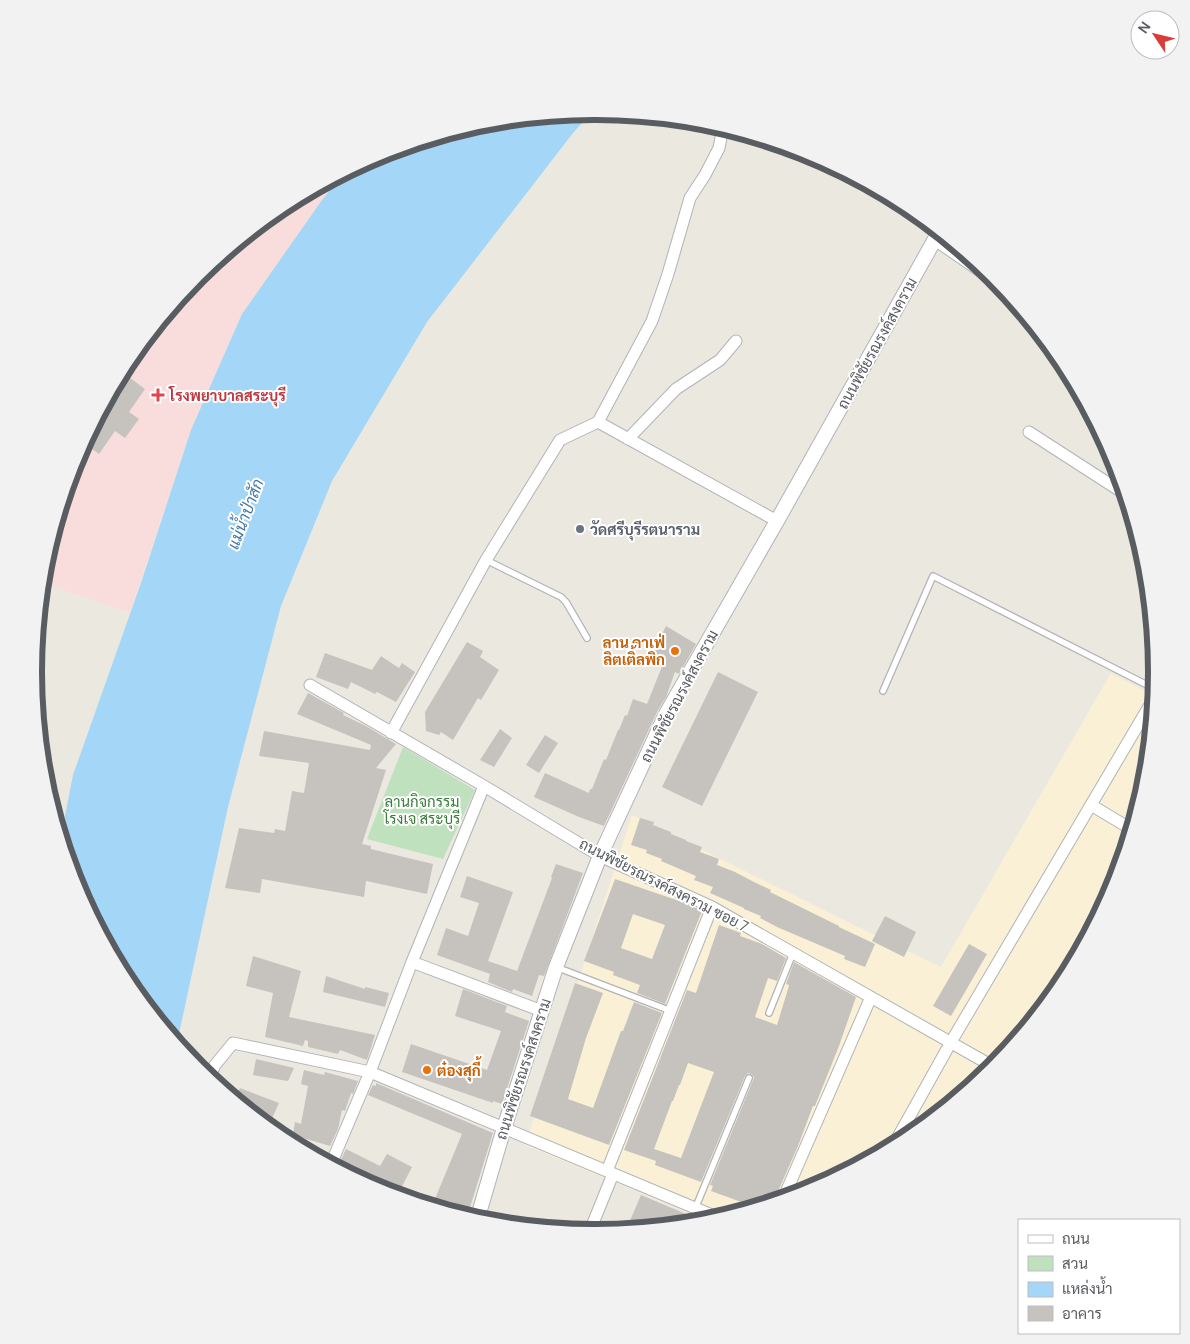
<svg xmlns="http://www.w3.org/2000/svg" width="1190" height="1344" font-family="Manrope,Sarabun,sans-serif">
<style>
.commercial{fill:#faf0d6}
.medical{fill:#f8dddc}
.green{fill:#c0e1be}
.water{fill:#a4d7f7}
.building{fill:#c6c3be;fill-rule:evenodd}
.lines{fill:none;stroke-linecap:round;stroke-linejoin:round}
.service-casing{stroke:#b1b3b7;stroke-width:8}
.minor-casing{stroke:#b1b3b7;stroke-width:13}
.tertiary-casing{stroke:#b1b3b7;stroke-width:16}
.service{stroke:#fff;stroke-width:5.5}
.minor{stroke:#fff;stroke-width:11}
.tertiary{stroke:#fff;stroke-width:14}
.health-dot{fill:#e0444e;stroke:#fff;stroke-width:2}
.worship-dot{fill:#6b7280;stroke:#fff;stroke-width:2}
.food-dot{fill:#e8710a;stroke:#fff;stroke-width:2}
.labels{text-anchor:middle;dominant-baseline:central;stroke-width:4;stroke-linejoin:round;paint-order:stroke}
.street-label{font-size:15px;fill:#595c60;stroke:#fff}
.health-label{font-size:15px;font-weight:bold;fill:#be3a42;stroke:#fff;text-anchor:start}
.worship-label{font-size:15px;font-weight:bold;fill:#5b616d;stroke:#fff;text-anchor:start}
.food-label{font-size:15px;font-weight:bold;fill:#c56008;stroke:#fff;text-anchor:end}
.park-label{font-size:15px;fill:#3a7e3a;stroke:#fff}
.water-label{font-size:16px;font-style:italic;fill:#4378a7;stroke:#fff}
.rim{fill:none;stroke:#595c60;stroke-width:6}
</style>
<rect width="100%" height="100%" fill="#ebe8e0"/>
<!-- commercial -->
<path class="commercial" d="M 1111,673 L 1154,696 L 1145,782 L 1113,887 L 1062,984 L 992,1069 L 907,1139 L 810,1191 L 708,1221 L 525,1145 L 632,815 L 862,929 L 941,967 Z"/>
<!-- medical -->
<path class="medical" d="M 344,173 L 322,200 L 242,314 L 191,430 L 130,613 L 43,583 L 45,562 L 77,457 L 129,360 L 198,275 L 283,205 Z"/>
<!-- green -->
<path class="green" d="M 403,747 L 475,790 L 443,859 L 367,839 Z"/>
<!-- water -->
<path class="water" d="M 593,111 L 573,133 L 427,322 L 332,481 L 281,606 L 228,807 L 177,1043 L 128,984 L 76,887 L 61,836 L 73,775 L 142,580 L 191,430 L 242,314 L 322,200 L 344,173 L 380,153 L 486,121 Z"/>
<!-- building -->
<path class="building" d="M 122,372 L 145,389 L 129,412 L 139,419 L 125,438 L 115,431 L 99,454 L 84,443 Z
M 666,626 L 696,644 L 679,674 L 675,672 L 666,697 L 658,710 L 604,826 L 579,817 L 534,797 L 545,773 L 589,793 L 590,789 L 592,789 L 604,759 L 606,760 L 618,730 L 619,730 L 625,715 L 627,716 L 633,699 L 647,704 L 663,664 L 651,657 Z
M 467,642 L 483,651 L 480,657 L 499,670 L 481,700 L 478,698 L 453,740 L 441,732 L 439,735 L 426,731 L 425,712 Z
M 325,653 L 372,670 L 381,656 L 399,668 L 402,663 L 415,672 L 396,702 L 377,692 L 375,694 L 351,682 L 348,689 L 316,677 Z
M 718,672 L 758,692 L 702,806 L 662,787 Z
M 308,693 L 344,713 L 343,715 L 366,726 L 396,744 L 376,768 L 386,770 L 362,844 L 371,846 L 371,849 L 433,864 L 427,894 L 366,881 L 364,897 L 262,879 L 260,893 L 225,888 L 239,828 L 274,833 L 275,829 L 285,831 L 292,791 L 304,793 L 309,763 L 259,756 L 264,731 L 370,750 L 371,745 L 297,714 Z
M 500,729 L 512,738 L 494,767 L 480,760 Z
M 545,735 L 558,743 L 539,773 L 526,765 Z
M 640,818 L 654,822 L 653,825 L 671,832 L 671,834 L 686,840 L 686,841 L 702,847 L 700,852 L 719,859 L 717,865 L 735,872 L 754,882 L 771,890 L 770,892 L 839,926 L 839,927 L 875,944 L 865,967 L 844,959 L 845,956 L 777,927 L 760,918 L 761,916 L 744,909 L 744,908 L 710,893 L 713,887 L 694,880 L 696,876 L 661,861 L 662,859 L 646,853 L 647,850 L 631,845 Z
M 556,864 L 583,873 L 544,976 L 539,975 L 532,996 L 513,989 L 512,992 L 488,982 L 490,974 L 437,955 L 446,928 L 468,936 L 479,903 L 460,897 L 467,876 L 513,892 L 488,961 L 517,971 L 552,878 L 551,877 Z
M 615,879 L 688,904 L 702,911 L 665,1004 L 637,993 L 640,985 L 613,975 L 614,972 L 584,961 ZM 633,914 L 665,925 L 652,959 L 621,948 Z
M 885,916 L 916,932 L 904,957 L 872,941 Z
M 719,925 L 741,933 L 740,936 L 762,944 L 786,958 L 777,981 L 768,978 L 755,1017 L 777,1025 L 788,989 L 789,985 L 786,984 L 794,962 L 856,997 L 839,1046 L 815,1106 L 813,1106 L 798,1146 L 776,1196 L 776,1201 L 755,1207 L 711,1191 L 713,1186 L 710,1185 L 753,1080 L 754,1077 L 751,1074 L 748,1073 L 745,1076 L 701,1182 L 655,1165 L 656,1161 L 624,1150 L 687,990 L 696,993 ZM 688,1063 L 714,1072 L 681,1158 L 654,1149 L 672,1101 L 673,1101 L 679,1085 L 680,1085 Z
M 969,944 L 987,954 L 951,1016 L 933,1006 Z
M 253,956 L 301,971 L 289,1017 L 375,1035 L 367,1060 L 340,1050 L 338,1054 L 308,1047 L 308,1041 L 305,1040 L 303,1046 L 265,1037 L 273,993 L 246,986 Z
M 326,976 L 365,989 L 365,987 L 389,993 L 385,1007 L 323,992 Z
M 575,983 L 603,993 L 586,1038 L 568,1099 L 593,1108 L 621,1031 L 623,1031 L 634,1002 L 662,1013 L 609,1145 L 530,1116 Z
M 463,989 L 507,1006 L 505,1012 L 529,1021 L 502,1104 L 493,1101 L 493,1103 L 402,1072 L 411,1044 L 487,1070 L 501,1031 L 455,1016 Z
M 256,1059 L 294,1068 L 288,1081 L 253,1075 Z
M 304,1070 L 324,1075 L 325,1072 L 358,1081 L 353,1094 L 351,1093 L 345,1111 L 342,1110 L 338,1129 L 330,1146 L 293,1135 L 295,1122 L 301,1124 L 308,1086 L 301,1084 Z
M 376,1083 L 493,1133 L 467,1217 L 432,1206 L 462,1134 L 368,1095 L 373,1085 L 376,1086 Z
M 240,1088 L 279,1103 L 268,1127 L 235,1099 Z
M 346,1149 L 380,1166 L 387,1154 L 412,1167 L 397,1196 L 386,1192 L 337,1168 Z
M 641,1195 L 705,1222 L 626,1230 Z"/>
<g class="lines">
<defs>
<path id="service" d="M 486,560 L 561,597 L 566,602 L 587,638
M 883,691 L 933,576 L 1155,689
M 556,967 L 671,1011
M 769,1013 L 793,953
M 695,1209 L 749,1078"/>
<path id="minor" d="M 935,240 L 999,284
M 598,422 L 652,321 L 668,274 L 690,198 L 705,175 L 719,148 L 723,127
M 1029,432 L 1125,494
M 628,439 L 676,389 L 720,360 L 736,341
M 310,685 L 484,786 L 600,856 L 712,907 L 994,1067
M 391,733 L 486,560 L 560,440 L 598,422 L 777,521
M 1091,805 L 1131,829
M 412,962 L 542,1011
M 209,1078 L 215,1065 L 233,1043 L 370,1072 L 719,1218
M 893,1146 L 951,1042 L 1154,698
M 331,1164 L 370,1072 L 412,962 L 484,786
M 607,1171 L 712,907
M 783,1199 L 871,997
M 589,1233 L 613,1174"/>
<path id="tertiary" d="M 477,1220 L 504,1128 L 556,967 L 600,856 L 666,714 L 777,521 L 939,232"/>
</defs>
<!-- service casing -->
<use href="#service" class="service-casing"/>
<!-- minor casing -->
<use href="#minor" class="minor-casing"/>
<!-- tertiary casing -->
<use href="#tertiary" class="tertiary-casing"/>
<!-- service -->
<use href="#service" class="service"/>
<!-- minor -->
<use href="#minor" class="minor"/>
<!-- tertiary -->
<use href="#tertiary" class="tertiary"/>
</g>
<!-- markers -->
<path class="health-dot" d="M155.5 387.5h5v5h5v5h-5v5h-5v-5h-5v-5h5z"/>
<circle class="worship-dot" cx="580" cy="529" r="5"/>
<g class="food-dot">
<circle cx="675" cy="651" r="5"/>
<circle cx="427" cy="1070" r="5"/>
</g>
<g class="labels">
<!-- street labels -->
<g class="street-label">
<text transform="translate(877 343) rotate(-61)">ถนนพิชัยรณรงค์สงคราม</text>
<text transform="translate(679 696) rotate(-62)">ถนนพิชัยรณรงค์สงคราม</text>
<text transform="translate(664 885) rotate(27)">ถนนพิชัยรณรงค์สงคราม ซอย 7</text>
<text transform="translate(523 1069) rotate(-72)">ถนนพิชัยรณรงค์สงคราม</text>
</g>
<!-- health labels -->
<g class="health-label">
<text x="169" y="395">โรงพยาบาลสระบุรี</text>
</g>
<!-- worship labels -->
<g class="worship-label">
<text x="590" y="529">วัดศรีบุรีรตนาราม</text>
</g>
<!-- food labels -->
<g class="food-label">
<text x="665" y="642">ลาน คาเฟ่<tspan x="665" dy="17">ลิตเติ้ลพิก</tspan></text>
<text x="437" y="1070" text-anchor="start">ต๋องสุกี้</text>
</g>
<!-- park labels -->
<g class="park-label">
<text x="422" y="801">ลานกิจกรรม<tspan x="422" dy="17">โรงเจ สระบุรี</tspan></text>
</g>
<!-- water labels -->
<g class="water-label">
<text transform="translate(245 514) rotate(-69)">แม่น้ำป่าสัก</text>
</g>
</g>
<!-- crop -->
<path d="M0 0H1190V1344H0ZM594 120H596A552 552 0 0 1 1148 672V672A552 552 0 0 1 596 1224H594A552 552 0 0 1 42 672V672A552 552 0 0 1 594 120Z" fill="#f2f2f2" fill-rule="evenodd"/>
<path class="rim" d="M594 120H596A552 552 0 0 1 1148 672V672A552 552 0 0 1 596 1224H594A552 552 0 0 1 42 672V672A552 552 0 0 1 594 120Z"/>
<!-- legend -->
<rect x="1018" y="1219" width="162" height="115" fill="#ffffff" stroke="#bdbebf"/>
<rect x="1028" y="1235" width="25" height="8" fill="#ffffff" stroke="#bdbebf"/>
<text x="1062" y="1244" font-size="15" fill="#595c60">ถนน</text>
<rect x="1028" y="1256" width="25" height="15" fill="#c0e1be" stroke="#bdbebf"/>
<text x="1062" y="1269" font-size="15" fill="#595c60">สวน</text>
<rect x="1028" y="1282" width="25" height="15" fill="#a4d7f7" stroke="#bdbebf"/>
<text x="1062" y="1294" font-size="15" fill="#595c60">แหล่งน้ำ</text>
<rect x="1028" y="1306" width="25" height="15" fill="#c6c3be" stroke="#bdbebf"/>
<text x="1062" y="1319" font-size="15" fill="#595c60">อาคาร</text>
<!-- north arrow -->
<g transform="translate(1155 35) rotate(305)"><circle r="24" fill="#ffffff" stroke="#bdbebf"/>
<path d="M0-4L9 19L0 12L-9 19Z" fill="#da3c37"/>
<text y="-8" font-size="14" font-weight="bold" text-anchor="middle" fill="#595c60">N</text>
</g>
</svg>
